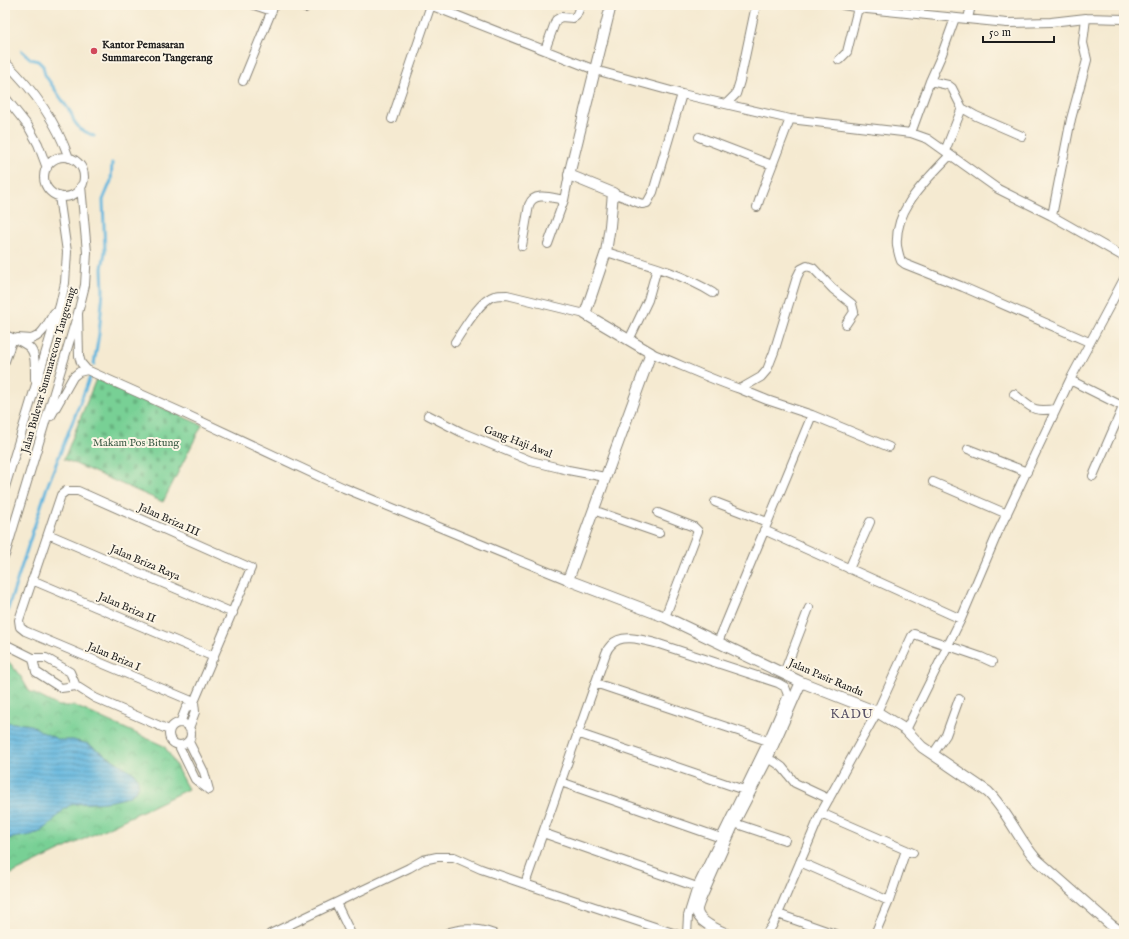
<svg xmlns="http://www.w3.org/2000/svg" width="1129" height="939" font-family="'IM FELL English',serif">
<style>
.cemetery{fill:url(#cemetery-stones);stroke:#4a7658}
.park{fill:url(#park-crowns);stroke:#4a7658}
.water{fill:url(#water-rules);stroke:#3f697d}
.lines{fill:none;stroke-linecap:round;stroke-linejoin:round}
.stream{stroke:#62b6de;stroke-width:3}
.minor-casing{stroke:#888376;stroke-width:10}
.tertiary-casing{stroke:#888376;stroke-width:12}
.minor{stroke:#fff;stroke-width:8}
.tertiary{stroke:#fff;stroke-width:10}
.poi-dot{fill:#d1495b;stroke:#fcf5e5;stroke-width:1.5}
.labels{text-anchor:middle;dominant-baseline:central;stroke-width:4;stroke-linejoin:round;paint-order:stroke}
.poi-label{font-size:11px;font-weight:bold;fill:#1c1c1c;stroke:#fcf5e5;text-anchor:start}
.street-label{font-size:11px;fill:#1c1c1c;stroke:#fcf5e5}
.park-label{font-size:11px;fill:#3c5b46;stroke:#fcf5e5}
.quarter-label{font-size:13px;letter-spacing:1px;fill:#595266;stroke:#fcf5e5}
</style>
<defs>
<pattern id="cemetery-stones" width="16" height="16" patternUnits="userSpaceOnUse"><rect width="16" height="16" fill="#78d095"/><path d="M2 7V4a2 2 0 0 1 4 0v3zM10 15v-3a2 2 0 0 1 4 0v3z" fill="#67b280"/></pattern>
<pattern id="park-crowns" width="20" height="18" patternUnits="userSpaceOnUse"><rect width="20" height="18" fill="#78d095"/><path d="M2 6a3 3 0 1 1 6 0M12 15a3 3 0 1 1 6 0" fill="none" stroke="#67b280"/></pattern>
<pattern id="water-rules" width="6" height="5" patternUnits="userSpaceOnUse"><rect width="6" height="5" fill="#62b6de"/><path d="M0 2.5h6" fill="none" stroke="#5093b3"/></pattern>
</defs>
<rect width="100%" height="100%" fill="#fcf5e5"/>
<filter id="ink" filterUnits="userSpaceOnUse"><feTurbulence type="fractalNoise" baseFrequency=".025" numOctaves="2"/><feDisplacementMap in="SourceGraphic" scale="8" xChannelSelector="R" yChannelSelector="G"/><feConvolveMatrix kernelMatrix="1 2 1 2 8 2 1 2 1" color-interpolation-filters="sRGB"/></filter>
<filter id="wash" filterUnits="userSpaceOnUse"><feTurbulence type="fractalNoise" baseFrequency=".012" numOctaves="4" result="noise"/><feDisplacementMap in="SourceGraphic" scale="16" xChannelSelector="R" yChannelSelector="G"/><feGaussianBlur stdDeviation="0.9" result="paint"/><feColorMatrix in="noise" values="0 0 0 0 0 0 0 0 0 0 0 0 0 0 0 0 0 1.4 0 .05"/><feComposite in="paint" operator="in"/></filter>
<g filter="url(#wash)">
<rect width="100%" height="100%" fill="#f5ead1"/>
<!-- cemetery -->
<path class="cemetery" d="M 96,379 L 202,425 L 163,502 L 64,459 Z"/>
<!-- park -->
<path class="park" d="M 5,662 L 9,662 L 21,677 L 29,691 L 58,706 L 75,706 L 164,746 C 174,759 179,774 188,789 L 5,877 Z"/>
<!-- water -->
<path class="water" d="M 5,722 L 31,725 L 44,733 L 60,740 L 73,740 L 88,744 L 134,773 C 156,804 89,803 73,804 C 60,809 54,823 42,831 C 31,837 17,836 5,840 Z"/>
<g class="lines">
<!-- stream -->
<path class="stream" d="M 22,51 L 31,59 L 38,61 L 43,66 L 45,75 L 71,113 L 74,121 L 80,129 L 94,136
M 94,364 L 99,334 L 103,291 L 102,268 L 105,252 L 103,200 L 111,181 L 112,163
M 5,618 L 47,487 L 90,377"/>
</g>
</g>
<g filter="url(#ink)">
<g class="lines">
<defs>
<path id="minor" d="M 254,5 L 272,11
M 430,5 L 595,70 L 682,94 L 790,119 L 911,133 L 928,139 L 998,189 L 1052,216 L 1124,257
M 843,5 L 867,9 L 1007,23 L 1051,22 L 1086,18 L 1124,19
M 305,8 L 306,5
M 968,19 L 971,5
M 545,50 L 556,20 L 561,17 L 573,18 L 576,16 L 581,5
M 839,60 L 847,52 L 858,8
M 5,62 C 33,89 56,121 69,158
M 243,81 L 274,5
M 930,81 L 948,85 L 952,88 L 962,108 L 976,116 L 1022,136
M 5,97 L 28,126 L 38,144 L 47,168
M 726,104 L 736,94 L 740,81 L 756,5
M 392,119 L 431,5
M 911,133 L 930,81 L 942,54 L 955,18
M 699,137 L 772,165
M 945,151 L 962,108
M 950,155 C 927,180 894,208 897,246 C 898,251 899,256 901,261 L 905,264 L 963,287 L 1089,342
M44 177a20 20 0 1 1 40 0a20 20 0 1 1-40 0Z
M 613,193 L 642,204 L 647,203 L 653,192 L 682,94
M 757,207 L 762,192 L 790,119
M 1052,216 L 1071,119 L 1087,60 L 1083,43 L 1086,18
M 548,244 L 564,200
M 522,246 L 529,205 C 534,191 552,198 564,200 L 569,175
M 606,252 C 642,263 681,273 713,293
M 78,313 L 79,356 L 81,363 L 87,370 L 181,412 L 344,488 L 568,580
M 5,335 C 35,347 35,347 35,379
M 18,338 C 22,338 27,339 31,339 C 43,336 48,322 54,313
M 629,340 L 648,300 L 657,268
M 455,342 C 463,330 480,300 494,296 C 498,295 502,295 507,295 L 585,314
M 651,353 C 681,365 710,379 740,389 L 761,377 L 767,370 L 774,352 L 797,277 L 801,269 L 807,266 L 813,268 L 833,289 L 852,304 L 854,312 L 846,324
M 5,361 L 13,338
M 1070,380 L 1124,407
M 740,389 L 767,400 L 812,415
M 1014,394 C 1033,409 1032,412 1056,409
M 428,415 L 461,432 L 531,461 L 568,470 L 605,477
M 51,416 L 73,377 L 79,372 L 87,370
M 968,449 L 1027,472
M 1093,476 L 1123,407
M 933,482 L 1007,514
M 5,487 L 60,305 L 65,283 L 67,252 L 59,196
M 715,502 L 767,522
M 593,510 L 659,533
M 658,513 L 694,527 L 698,531 L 665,617
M 764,530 L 961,619
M 48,534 L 233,613
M 5,555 L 78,313 L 85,285 L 87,252 L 81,186
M 849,569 L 870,522
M 32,580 L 214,657
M 718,642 L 812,415 L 889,447
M 5,644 L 33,658 L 46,658 L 70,672 L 76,686 L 95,698 L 169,730
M 33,658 L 36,672 L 61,688 L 76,686
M 784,673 L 809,608
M 595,683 L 768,741
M169 734a11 11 0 1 1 22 0a11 11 0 1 1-22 0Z
M 180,723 L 186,708 L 194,702
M 189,728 L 195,712 L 194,702 L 251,568 L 78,491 L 66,491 L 61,495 L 19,620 L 20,627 L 25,631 L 194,702
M 906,730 L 961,619 L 998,532 L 1070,380 L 1124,279
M 577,733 L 744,790
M 189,742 L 204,772 L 209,790
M 179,746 L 195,779 L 209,790
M 933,754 L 946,735 L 959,699
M 767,759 L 775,762 L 782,767 L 795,783 L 829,799
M 561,782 L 721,838
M 821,813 L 913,853
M 734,823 L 785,840
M 543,833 L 697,887
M 800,862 L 889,901 L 906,850
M 525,884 L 676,934
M 336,903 L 351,934
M 778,914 L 835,934
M 270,934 L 409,868 L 423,860 L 437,857 L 454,857 L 481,869 L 525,884 L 606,653 C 607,650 609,647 611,645 C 622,632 646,641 659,644 L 778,683 L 785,687 L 788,695 L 768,741 L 697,887 L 688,916 L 687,934
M 445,934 C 462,927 477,928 494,934
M 766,934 L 772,926 L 778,914 L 821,813 L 877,712 L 912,636 L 914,634 L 981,657 L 992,662
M 875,934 L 889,901"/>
<path id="tertiary" d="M 611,5 L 569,175 L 613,193 L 610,226 L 606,252 L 585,314 L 651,353 L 568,580 L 665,617 L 801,682 L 877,712 L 906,730 L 922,747 L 988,792 C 1008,812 1018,839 1036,859 L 1111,925 L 1124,934
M 727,934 C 718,930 697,922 697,910 C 697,907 699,903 700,900 L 734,823 L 767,759 L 801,682"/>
</defs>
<!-- minor casing -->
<use href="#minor" class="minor-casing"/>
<!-- tertiary casing -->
<use href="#tertiary" class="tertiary-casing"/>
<!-- minor -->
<use href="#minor" class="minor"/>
<!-- tertiary -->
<use href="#tertiary" class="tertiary"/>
</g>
</g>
<!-- markers -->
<circle class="poi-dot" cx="94" cy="51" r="4"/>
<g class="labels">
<!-- poi labels -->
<g class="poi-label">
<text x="102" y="45">Kantor Pemasaran<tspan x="102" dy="13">Summarecon Tangerang</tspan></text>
</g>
<!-- street labels -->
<g class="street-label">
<text transform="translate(49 370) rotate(-74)">Jalan Bulevar Summarecon Tangerang</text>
<text transform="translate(518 442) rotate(21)">Gang Haji Awal</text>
<text transform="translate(169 520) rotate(24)">Jalan Briza III</text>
<text transform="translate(145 563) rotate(23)">Jalan Briza Raya</text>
<text transform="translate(127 608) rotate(23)">Jalan Briza II</text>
<text transform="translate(114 657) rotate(23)">Jalan Briza I</text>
<text transform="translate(826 678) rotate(23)">Jalan Pasir Randu</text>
</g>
<!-- park labels -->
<g class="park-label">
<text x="136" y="443">Makam Pos Bitung</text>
</g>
<!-- quarter labels -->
<g class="quarter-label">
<text x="852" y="714">KADU</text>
</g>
</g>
<!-- margin -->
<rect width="1129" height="939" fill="none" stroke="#fcf5e5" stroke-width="20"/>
<!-- scale -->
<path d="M983 36v6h71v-6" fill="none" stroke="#1c1c1c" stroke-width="2"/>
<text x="989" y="36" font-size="12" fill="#1c1c1c" stroke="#fcf5e5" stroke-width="3" paint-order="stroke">50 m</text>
</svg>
